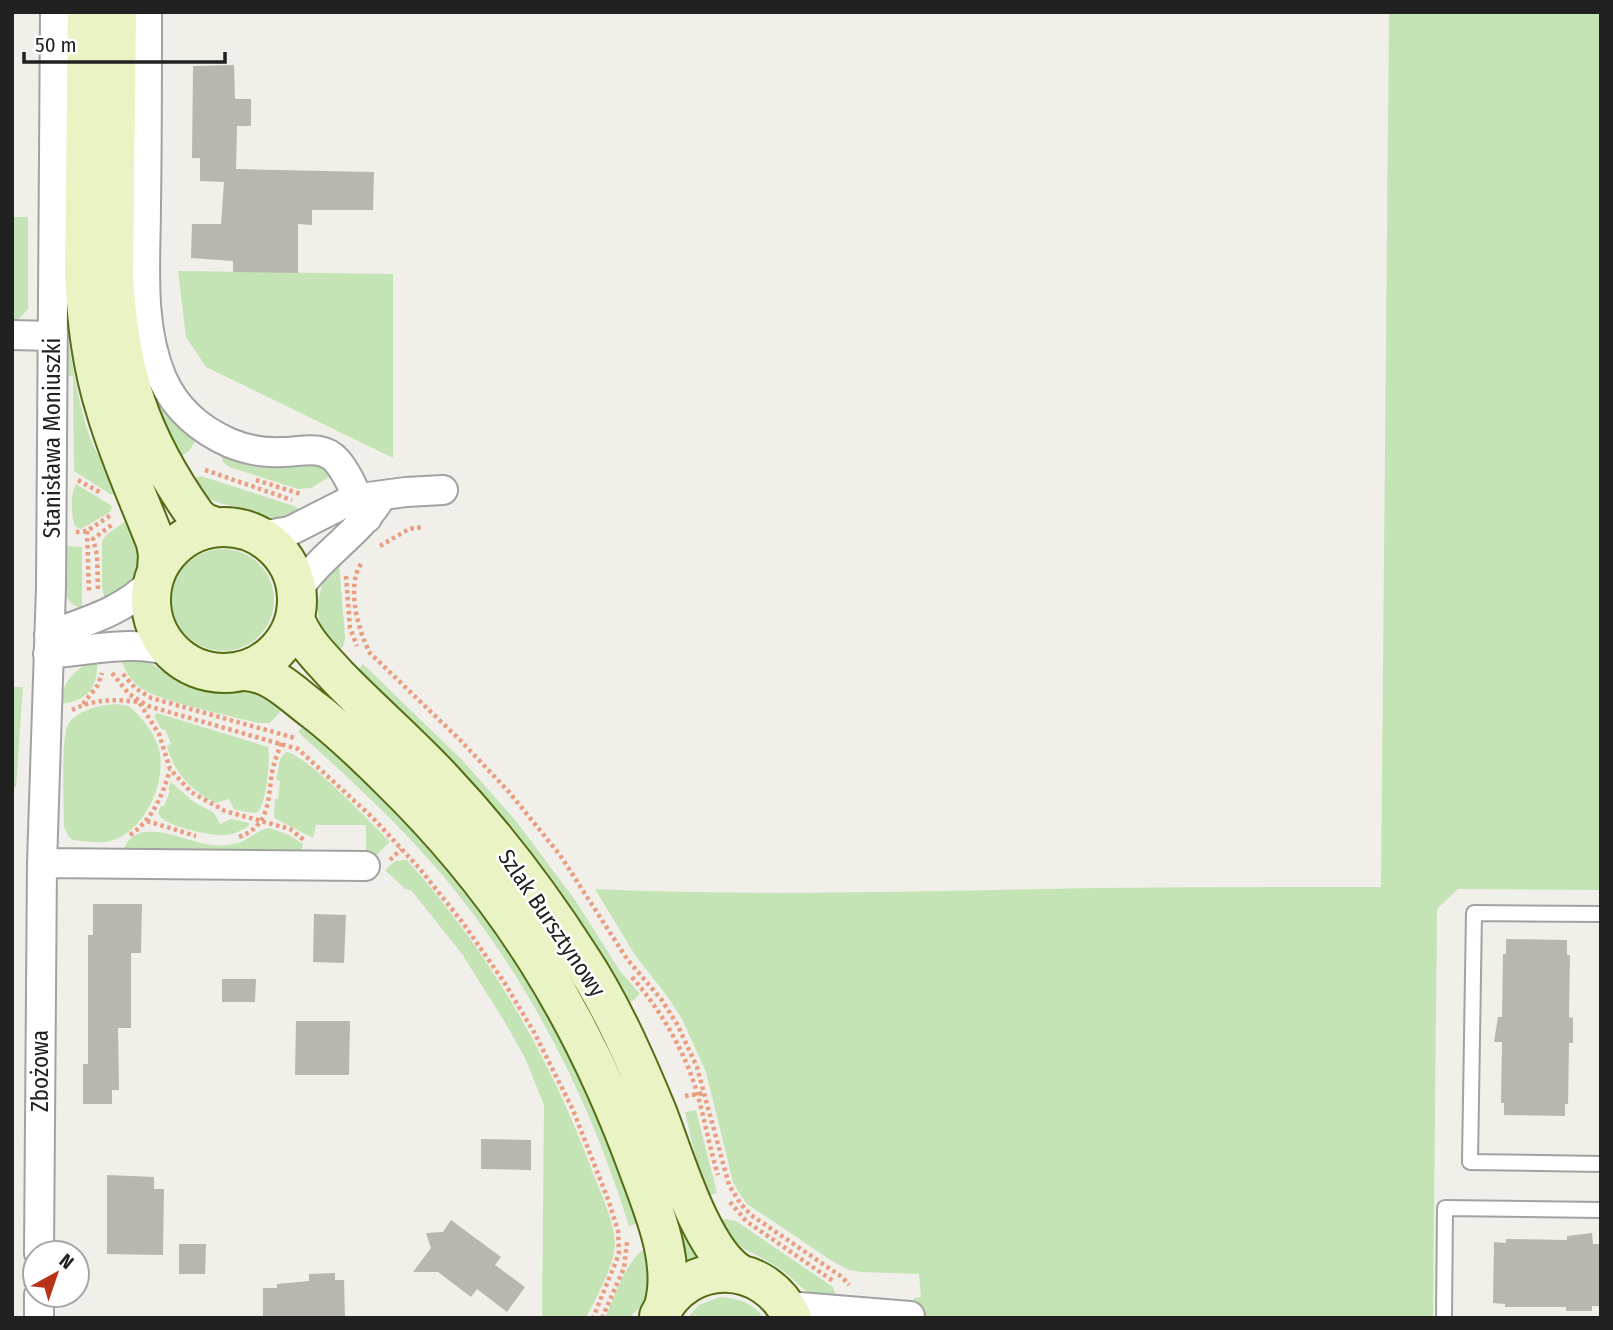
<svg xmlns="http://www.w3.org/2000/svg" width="1613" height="1330" font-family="'Fira Sans Condensed',sans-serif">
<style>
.grass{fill:#c4e4b5}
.building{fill:#b9b5af}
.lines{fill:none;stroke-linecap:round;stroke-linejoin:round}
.lane-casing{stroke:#a2a2a2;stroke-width:18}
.street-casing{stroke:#a2a2a2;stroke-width:32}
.secondary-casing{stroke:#546d13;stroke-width:42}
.path{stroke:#ea9d80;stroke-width:4.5;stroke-dasharray:3.5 3.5;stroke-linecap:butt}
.lane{stroke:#fff;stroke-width:14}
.street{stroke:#fff;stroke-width:28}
.secondary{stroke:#e9f3c4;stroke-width:38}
.labels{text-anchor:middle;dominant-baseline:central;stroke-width:5;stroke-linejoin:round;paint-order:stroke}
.street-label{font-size:23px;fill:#212121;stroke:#fff}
</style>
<rect width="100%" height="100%" fill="#f0efe9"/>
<!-- grass -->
<path class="grass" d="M 1389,12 L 1601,12 L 1601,890 L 1458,889 L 1437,909 L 1433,1318 L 916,1318 L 914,1298 L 921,1297 L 919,1274 L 862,1272 L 849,1270 L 832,1261 L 747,1204 L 739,1193 L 733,1182 L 706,1072 L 682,1019 L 667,996 L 635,955 L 595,889 C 744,896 892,892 1041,889 C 1154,887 1268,887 1381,887 Z
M 12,217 L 28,217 L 28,309 L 15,323 L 12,323 Z
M 134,268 L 197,438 L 189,451 L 177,459 L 153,397 L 161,406 L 149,383 Z
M 178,271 L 393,274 L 393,458 L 206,367 L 186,337 Z
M 64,278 L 119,495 L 110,494 L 74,471 L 73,376 L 64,375 L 65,317 C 69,347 83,440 101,458 C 79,400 67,340 64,278 Z
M 220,451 L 253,464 L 272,467 L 315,465 L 321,467 L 331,476 L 311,488 L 298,489 L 229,467 L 223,462 Z
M 201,476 L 294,506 L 301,510 C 282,527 273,517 251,510 C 221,502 212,507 189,481 Z
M 76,484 L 112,506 L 110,512 L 81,529 L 75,526 C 71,515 70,494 76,484 Z
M 129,519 C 144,563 143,574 106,604 L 102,587 L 102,541 L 106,535 Z
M 64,546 L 82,547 L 82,609 L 72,604 L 65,595 Z
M172 600a51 51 0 1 1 102 0a51 51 0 1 1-102 0Z
M 339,564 L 345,637 L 344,645 L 339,652 L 320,627 L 317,605 L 325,574 Z
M 121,658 L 148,661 L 176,681 L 197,690 L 217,694 L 240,692 L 256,694 L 283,709 L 270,723 L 258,723 C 232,716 155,701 138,686 C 129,678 124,669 121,658 Z
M 97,662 C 98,689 87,701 60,704 C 62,683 76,665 97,662 Z
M 363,664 L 463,761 L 516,821 L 575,900 L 620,971 L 640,994 L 631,1002 L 356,672 Z
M 12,687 L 23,687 L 16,787 L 12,787 Z
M 116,704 L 129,706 C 141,717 153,730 158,746 C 169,780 144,836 106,842 C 96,843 84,841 73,840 L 69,837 L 64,827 C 64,806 61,743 67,727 C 74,710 101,705 116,704 Z
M 157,713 L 268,747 C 271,756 266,808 257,812 C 251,814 240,810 234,809 L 229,799 L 215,803 C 190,789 175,774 167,746 L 171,744 L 165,729 L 162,730 L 154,716 Z
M 305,724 L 333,747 L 435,850 L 504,938 L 577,1063 L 639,1222 L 629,1226 C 587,1090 519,959 423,853 C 384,810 341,771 298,732 Z
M 286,752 C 305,753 373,825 390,842 L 373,858 L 366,851 L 366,825 L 316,825 L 313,838 L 274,818 L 275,799 L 278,799 L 280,781 L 276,780 L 280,759 Z
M 171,782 L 194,802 L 214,813 L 220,824 L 231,819 L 249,823 L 249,825 C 242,831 233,835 224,835 C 210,836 162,826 158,813 L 161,806 L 164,806 L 170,791 L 168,789 Z
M 269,828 L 289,835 L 303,844 L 300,853 L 123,852 C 133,816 178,838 201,843 C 211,846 224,846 234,844 C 248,842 256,830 269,828 Z
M 407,860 C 488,951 549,1055 591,1168 C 600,1192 614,1219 615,1244 C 615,1264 595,1300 586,1318 L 542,1318 L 544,1105 L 525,1058 L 506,1024 L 462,954 L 411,890 L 405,889 L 385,870 L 395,861 Z
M 696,1110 L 717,1193 L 708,1196 L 699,1172 L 685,1112 Z
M 723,1219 L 736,1221 L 833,1287 L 837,1299 C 798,1295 805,1285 777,1267 C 748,1248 739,1253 718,1221 Z
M 690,1230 L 701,1255 L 684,1263 L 675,1236 Z
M 649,1247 L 651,1257 L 646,1301 L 629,1318 L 605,1318 C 614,1298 628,1254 649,1247 Z
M 720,1297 C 738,1298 753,1303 764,1318 L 687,1318 L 699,1305 Z"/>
<!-- building -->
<path class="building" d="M 234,65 L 235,99 L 251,99 L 251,126 L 237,126 L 236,169 L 374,172 L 373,210 L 312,210 L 312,225 L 298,224 L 298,273 L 233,272 L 233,261 L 191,258 L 192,224 L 221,224 L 224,182 L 200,181 L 200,158 L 192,158 L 193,66 Z
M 93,904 L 142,904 L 141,953 L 131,953 L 131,1028 L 118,1028 L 119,1090 L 112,1090 L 112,1104 L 83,1104 L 83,1064 L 88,1064 L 88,935 L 93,935 Z
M 314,914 L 346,915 L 344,963 L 313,962 Z
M 1506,939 L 1567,940 L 1567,955 L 1570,955 L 1569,1017 L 1573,1018 L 1573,1043 L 1569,1043 L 1568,1104 L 1565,1104 L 1565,1116 L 1504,1115 L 1504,1103 L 1501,1103 L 1502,1042 L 1494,1042 L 1498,1017 L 1502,1017 L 1503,954 L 1506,954 Z
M 222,979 L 256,979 L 255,1002 L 222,1002 Z
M 296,1021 L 350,1021 L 349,1075 L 295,1075 Z
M 481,1139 L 531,1140 L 531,1170 L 481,1169 Z
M 107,1175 L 154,1177 L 154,1189 L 164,1189 L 163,1255 L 107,1254 Z
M 451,1220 L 501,1257 L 495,1265 L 525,1287 L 507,1312 L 477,1289 L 471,1297 L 438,1272 L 413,1272 L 431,1248 L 426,1233 L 443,1232 Z
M 1592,1233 L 1593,1244 L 1601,1244 L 1601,1306 L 1592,1306 L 1592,1311 L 1566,1311 L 1566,1307 L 1505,1307 L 1505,1304 L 1493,1303 L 1494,1242 L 1506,1243 L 1506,1239 L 1567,1240 L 1567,1236 Z
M 179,1244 L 206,1244 L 205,1274 L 179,1274 Z
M 335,1273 L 335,1280 L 344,1280 L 345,1318 L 263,1316 L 263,1288 L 277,1288 L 277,1284 L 309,1281 L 309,1274 Z"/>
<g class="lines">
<defs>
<path id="lane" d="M 1601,914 L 1474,913 L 1470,1162 L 1601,1164
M 1444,1318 L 1445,1208 L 1601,1210"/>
<path id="street" d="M 147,12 C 147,76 147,140 146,204 C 146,261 139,324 162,378 C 175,408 200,430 230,443 C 247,450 264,453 282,452 C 301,452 322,444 337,461 C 350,476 358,500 367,518
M 12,335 L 53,336
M 253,533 L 272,534 L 290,531 L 353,499 L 406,492 L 443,490
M 296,593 C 318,557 355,537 378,502
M 49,635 C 85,622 127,610 152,581
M 48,654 C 89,651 133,639 172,652
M 42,863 L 365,866
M 39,1253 L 42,863 L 51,587 L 55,12
M 787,1306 L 910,1316
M 39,1318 L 39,1295"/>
<path id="secondary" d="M 87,12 L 84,276 C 87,322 92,367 106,411 C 119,456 139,499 156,543 L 158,555 L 157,570
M 117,12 L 114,276 C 119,373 140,437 196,516 L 204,523 L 216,527
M151 600a73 73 0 1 1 146 0a73 73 0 1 1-146 0Z
M 295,618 C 302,641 322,659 338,677 C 371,711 407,742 440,777 C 492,832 538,892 579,956 C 611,1004 635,1059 657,1112 C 674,1155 701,1251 740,1274
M 243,671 C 272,671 293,695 315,711 C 342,732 366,755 390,779 C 508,894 584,1019 640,1173 C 655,1214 676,1263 664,1306
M 659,1316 C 687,1257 765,1259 792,1318"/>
</defs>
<!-- lane casing -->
<use href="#lane" class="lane-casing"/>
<!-- street casing -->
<use href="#street" class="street-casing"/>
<!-- secondary casing -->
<use href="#secondary" class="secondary-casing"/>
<!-- path -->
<path class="path" d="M 205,470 L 292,500
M 78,480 L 101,493
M 256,480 L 301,494
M 87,531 L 89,592
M 76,532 L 87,531 L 111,515
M 380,546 L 409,529 L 423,527
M 361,564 C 346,586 358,631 370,653 L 460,740 L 509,792 L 560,855 L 627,959 L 661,999 L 677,1024 L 697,1067 L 729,1185 L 740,1203 L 751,1215 L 842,1277 L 849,1285
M 346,576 L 350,628 L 357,646
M 98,589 L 97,555 L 93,539 L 113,524
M 112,673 L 129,694 L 148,706 L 298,749 L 373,818 L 420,869 L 463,923 L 504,982 L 534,1032 L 573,1110 L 609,1202 L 618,1231 L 619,1254 L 593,1318
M 123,674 L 135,688 L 151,698 L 295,738
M 83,704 L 98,685 L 102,673
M 72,710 C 93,699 117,699 139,702 L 159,734 L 170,769 L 191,792 L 225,811 L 290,829 L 304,840
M 147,821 L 196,836
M 130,835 C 153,819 162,796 170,770
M 239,837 C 270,826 268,799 272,773 C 274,762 278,752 282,742
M 390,860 L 401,849
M 632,977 C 662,1012 685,1051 698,1096 C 705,1122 710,1149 718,1175
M 685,1096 L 705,1093
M 730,1202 L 746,1221 L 833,1281
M 602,1318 L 624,1268 L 627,1242"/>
<!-- lane -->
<use href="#lane" class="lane"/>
<!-- street -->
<use href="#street" class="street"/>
<!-- secondary -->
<use href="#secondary" class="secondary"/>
</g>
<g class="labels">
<!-- street labels -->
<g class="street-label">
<text transform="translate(52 438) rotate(-90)">Stanisława Moniuszki</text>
<text transform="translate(552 923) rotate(56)">Szlak Bursztynowy</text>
<text transform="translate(40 1071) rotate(-90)">Zbożowa</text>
</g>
</g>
<!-- border -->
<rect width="1613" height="1330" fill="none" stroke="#212121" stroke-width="28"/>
<!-- north arrow -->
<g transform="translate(56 1274) rotate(40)"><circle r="33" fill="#ffffff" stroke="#a6a6a6" stroke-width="2"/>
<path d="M0-5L12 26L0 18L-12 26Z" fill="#b93318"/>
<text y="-10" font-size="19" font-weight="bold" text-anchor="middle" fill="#212121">N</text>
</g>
<!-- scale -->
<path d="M24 52v10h201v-10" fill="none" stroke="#212121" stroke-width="3.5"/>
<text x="35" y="52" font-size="21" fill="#212121" stroke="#ffffff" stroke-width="5" paint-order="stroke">50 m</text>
</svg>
